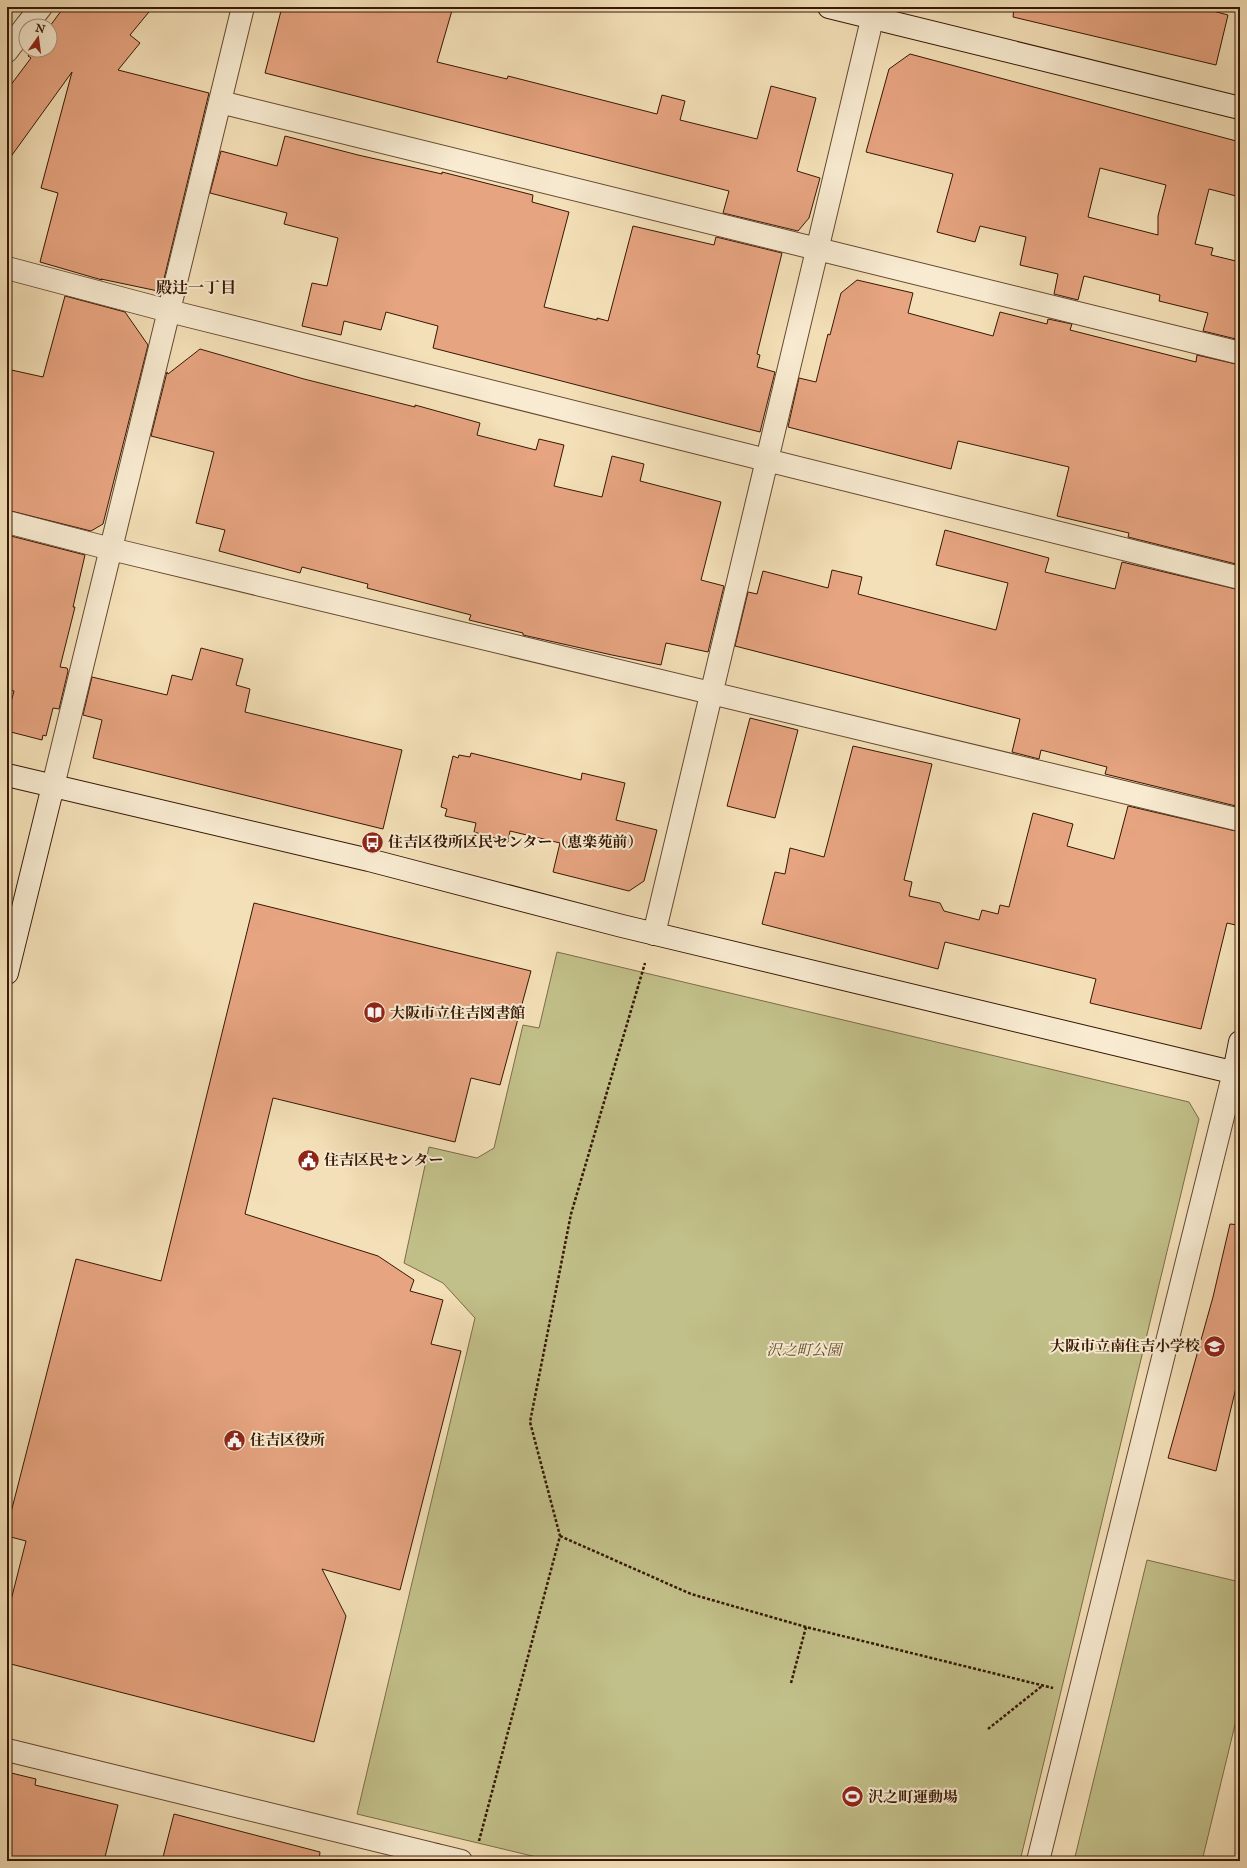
<svg xmlns="http://www.w3.org/2000/svg" width="1247" height="1868" font-family="'IM FELL English','Noto Serif JP',serif">
<style>
.green{fill:#c2c08a;stroke:#7c6c47}
.building{fill:#e6a480;stroke:#371704;fill-rule:evenodd}
.lines{fill:none;stroke-linecap:round;stroke-linejoin:round}
.street-casing{stroke:#664931;stroke-width:24}
.secondary-casing{stroke:#371704;stroke-width:24}
.path{stroke:#371704;stroke-width:2.5;stroke-dasharray:3 2;stroke-linecap:butt}
.street{stroke:#f8ebd1;stroke-width:22}
.secondary{stroke:#f8ebd1;stroke-width:22}
.labels{text-anchor:middle;dominant-baseline:central;stroke-width:4;stroke-linejoin:round;paint-order:stroke}
.poi-label{font-size:15px;font-weight:bold;fill:#371704;stroke:#f8ebd1;text-anchor:start}
.park-label{font-size:15px;font-style:italic;fill:#614a2c;stroke:#f8ebd1}
.neighbourhood-label{font-size:16px;font-weight:bold;fill:#371704;stroke:#f8ebd1}
</style>
<rect width="100%" height="100%" fill="#f4e0b8"/>
<filter id="stains"><feTurbulence type="fractalNoise" baseFrequency=".005" numOctaves="4"/><feColorMatrix values="0 0 0 0 .2 0 0 0 0 .09 0 0 0 0 .02 0 0 0 .5 -.17"/></filter>
<radialGradient id="worn" r=".72"><stop offset=".6" stop-color="#630" stop-opacity="0"/><stop offset="1" stop-color="#630" stop-opacity=".3"/></radialGradient>
<!-- green -->
<path class="green" d="M 557,952 L 1189,1102 L 1199,1119 L 1020,1861 L 553,1861 L 357,1814 L 475,1318 L 443,1283 L 404,1263 L 429,1147 L 477,1158 L 494,1148 L 523,1025 L 539,1028 Z
M 1147,1560 L 1240,1582 L 1240,1704 L 1202,1861 L 1074,1861 Z"/>
<!-- building -->
<path class="building" d="M 64,7 L 153,7 L 130,35 L 140,43 L 118,70 L 209,93 L 162,287 L 158,291 L 101,279 L 102,280 L 40,262 L 58,193 L 41,188 L 72,72 L 7,162 L 7,90 L 31,58 L 28,56 L 32,50 L 50,50 L 50,26 Z
M 282,7 L 453,7 L 437,62 L 507,79 L 508,76 L 657,114 L 662,95 L 685,101 L 680,120 L 757,139 L 771,86 L 816,98 L 797,171 L 820,178 L 809,218 L 798,231 L 723,213 L 729,191 L 265,73 Z
M 1014,7 L 1214,7 L 1213,11 L 1228,15 L 1216,65 L 1013,17 Z
M 910,54 L 1240,142 L 1240,197 L 1209,189 L 1195,244 L 1213,248 L 1211,255 L 1240,262 L 1240,340 L 1203,331 L 1208,313 L 1159,301 L 1160,295 L 1084,276 L 1078,300 L 1054,294 L 1058,274 L 1020,265 L 1026,237 L 980,226 L 975,242 L 937,232 L 953,174 L 866,152 L 889,69 ZM 1100,168 L 1166,185 L 1158,216 L 1158,235 L 1088,217 Z
M 285,136 L 358,155 L 442,174 L 442,172 L 533,195 L 532,202 L 569,212 L 544,307 L 597,320 L 597,318 L 608,321 L 633,226 L 714,245 L 716,237 L 782,253 L 757,354 L 760,355 L 757,367 L 775,372 L 760,432 L 433,348 L 438,326 L 386,312 L 381,330 L 344,321 L 341,335 L 302,326 L 312,283 L 327,286 L 338,238 L 284,224 L 287,213 L 210,193 L 221,151 L 277,166 Z
M 857,280 L 913,293 L 908,313 L 993,336 L 1000,312 L 1047,324 L 1048,319 L 1072,324 L 1070,330 L 1196,362 L 1197,355 L 1240,365 L 1240,565 L 1128,537 L 1129,533 L 1057,516 L 1069,467 L 958,441 L 951,469 L 788,427 L 799,378 L 816,382 L 828,334 L 830,335 L 841,293 Z
M 65,296 L 125,312 L 148,345 L 103,524 L 91,531 L 7,510 L 7,369 L 43,377 Z
M 200,349 L 304,379 L 415,407 L 415,405 L 480,423 L 477,435 L 536,450 L 539,439 L 564,445 L 554,486 L 602,497 L 612,456 L 644,464 L 640,481 L 721,502 L 701,580 L 724,586 L 708,652 L 666,643 L 661,665 L 612,655 L 523,635 L 523,633 L 469,620 L 471,615 L 367,588 L 368,584 L 302,567 L 300,573 L 219,551 L 225,530 L 196,523 L 214,452 L 151,436 L 167,372 L 168,374 Z
M 945,530 L 1049,558 L 1045,572 L 1115,589 L 1122,562 L 1240,590 L 1240,807 L 1105,774 L 1107,767 L 1041,750 L 1039,759 L 1012,752 L 1020,719 L 735,646 L 748,592 L 757,594 L 763,571 L 828,588 L 832,570 L 862,577 L 858,594 L 996,630 L 1008,583 L 936,565 Z
M 7,535 L 85,555 L 73,607 L 75,607 L 60,667 L 67,668 L 68,671 L 59,709 L 53,708 L 46,736 L 43,735 L 42,740 L 7,731 L 7,717 L 14,691 L 7,689 Z
M 201,648 L 243,659 L 236,685 L 250,689 L 245,712 L 402,750 L 383,829 L 93,758 L 102,720 L 83,715 L 92,677 L 167,695 L 172,675 L 192,680 Z
M 750,718 L 798,730 L 775,818 L 727,806 Z
M 853,746 L 932,764 L 904,880 L 912,882 L 909,896 L 940,903 L 944,911 L 979,920 L 982,910 L 998,914 L 1000,905 L 1009,907 L 1033,813 L 1073,824 L 1067,846 L 1114,859 L 1128,806 L 1240,832 L 1240,926 L 1227,923 L 1201,1029 L 1090,1003 L 1096,979 L 945,942 L 938,969 L 762,924 L 775,872 L 785,874 L 790,848 L 824,857 Z
M 471,753 L 581,780 L 582,773 L 625,783 L 616,820 L 657,830 L 644,881 L 629,891 L 553,872 L 560,843 L 510,831 L 508,842 L 474,832 L 476,823 L 445,816 L 447,809 L 441,807 L 453,756 L 458,758 L 459,755 L 470,757 Z
M 254,903 L 531,971 L 500,1085 L 471,1078 L 455,1142 L 273,1098 L 245,1214 L 378,1256 L 414,1280 L 410,1291 L 443,1300 L 431,1344 L 461,1351 L 400,1590 L 322,1569 L 346,1616 L 314,1742 L 7,1663 L 7,1616 L 26,1541 L 7,1536 L 7,1528 L 76,1259 L 161,1281 Z
M 1230,1224 L 1240,1225 L 1240,1371 L 1216,1471 L 1168,1458 L 1213,1297 Z
M 7,1772 L 36,1779 L 35,1785 L 118,1805 L 104,1861 L 7,1861 Z
M 174,1814 L 320,1852 L 319,1861 L 162,1861 Z"/>
<g class="lines">
<defs>
<path id="street" d="M 26,26 L 41,7
M 7,51 L 26,26
M 220,102 L 1240,353
M 7,268 L 169,311 L 1240,578
M 7,522 L 111,549 L 1240,820
M 53,786 L 243,7
M 654,934 L 875,7
M 7,1750 L 461,1861
M 1038,1861 L 1234,1072"/>
<path id="secondary" d="M 829,7 L 1240,108
M 7,775 L 369,860 L 622,926 L 1240,1074
M 7,973 L 53,786
M 1234,1072 L 1240,1042
M 433,1861 L 435,1855"/>
</defs>
<!-- street casing -->
<use href="#street" class="street-casing"/>
<!-- secondary casing -->
<use href="#secondary" class="secondary-casing"/>
<!-- path -->
<path class="path" d="M 560,1536 L 691,1594 L 806,1627 L 1053,1688
M 791,1683 L 806,1627
M 988,1729 L 1042,1686
M 479,1841 L 560,1536 L 530,1422 L 571,1214 L 645,963"/>
<!-- street -->
<use href="#street" class="street"/>
<!-- secondary -->
<use href="#secondary" class="secondary"/>
</g>
<!-- icons -->
<defs>
<symbol id="bus-disc" viewBox="-11 -11 22 22"><circle r="9.5" fill="#8f2418" stroke="#f8ebd1"/><path d="M-5-6H5V4H4V6H2V4H-2V6H-4V4H-5ZM-3.5-4V0h7V-4ZM-3.5 1.2v1.5H-2V1.2ZM2 1.2v1.5H3.5V1.2Z" fill="#fff"/></symbol>
<symbol id="library-disc" viewBox="-11 -11 22 22"><circle r="9.5" fill="#8f2418" stroke="#f8ebd1"/><path d="M-6-4Q-3-5.5-.7-3.5V5Q-3 3-6 4ZM6-4Q3-5.5 .7-3.5V5Q3 3 6 4Z" fill="#fff"/></symbol>
<symbol id="civic-disc" viewBox="-11 -11 22 22"><circle r="9.5" fill="#8f2418" stroke="#f8ebd1"/><path d="M-.6-6.5H3V-4.5H.6V-3L4-1V1h2V6H-6V1h2V-1L-.6-3ZM-1.2 2.5V6h2.4V2.5Z" fill="#fff"/></symbol>
<symbol id="school-disc" viewBox="-11 -11 22 22"><circle r="9.5" fill="#8f2418" stroke="#f8ebd1"/><path d="M0-5L7-2L0 1L-7-2ZM-4 1L0 2.5L4 1V4Q0 6-4 4Z" fill="#fff"/></symbol>
<symbol id="stadium-disc" viewBox="-11 -11 22 22"><circle r="9.5" fill="#8f2418" stroke="#f8ebd1"/><path d="M0-5a6.5 5 0 1 0 0 10a6.5 5 0 1 0 0-10ZM-3.5-1.8h7v3.6h-7Z" fill="#fff"/></symbol>
</defs>
<g fill-rule="evenodd">
<use href="#bus-disc" x="360" y="830" width="25" height="25"/>
<use href="#library-disc" x="362" y="1000" width="25" height="25"/>
<use href="#civic-disc" x="296" y="1148" width="25" height="25"/>
<use href="#school-disc" x="1202" y="1334" width="25" height="25"/>
<use href="#civic-disc" x="222" y="1428" width="25" height="25"/>
<use href="#stadium-disc" x="840" y="1784" width="25" height="25"/>
</g>
<g class="labels">
<!-- poi labels -->
<g class="poi-label">
<text x="388" y="842">住吉区役所区民センター（恵楽苑前）</text>
<text x="390" y="1013">大阪市立住吉図書館</text>
<text x="324" y="1160">住吉区民センター</text>
<text x="1200" y="1346" text-anchor="end">大阪市立南住吉小学校</text>
<text x="250" y="1440">住吉区役所</text>
<text x="868" y="1797">沢之町運動場</text>
</g>
<!-- park labels -->
<g class="park-label">
<text x="804" y="1350">沢之町公園</text>
</g>
<!-- neighbourhood labels -->
<g class="neighbourhood-label">
<text x="196" y="289">殿辻一丁目</text>
</g>
</g>
<!-- margin -->
<rect width="1247" height="1868" fill="none" stroke="#f4e0b8" stroke-width="24"/>
<rect x="8" y="8" width="1231" height="1852" fill="none" stroke="#371704" stroke-width="2"/>
<rect x="12" y="12" width="1223" height="1844" fill="none" stroke="#371704"/>
<!-- north arrow -->
<g transform="translate(38 38) rotate(14)"><circle r="19" fill="#f8ebd1" stroke="#ab967f"/>
<path d="M0-3L7 15L0 10L-7 15Z" fill="#8f2418"/>
<text y="-6" font-size="11" font-weight="bold" text-anchor="middle" fill="#371704">N</text>
</g>
<rect width="100%" height="100%" filter="url(#stains)"/>
<rect width="100%" height="100%" fill="url(#worn)"/>
</svg>
